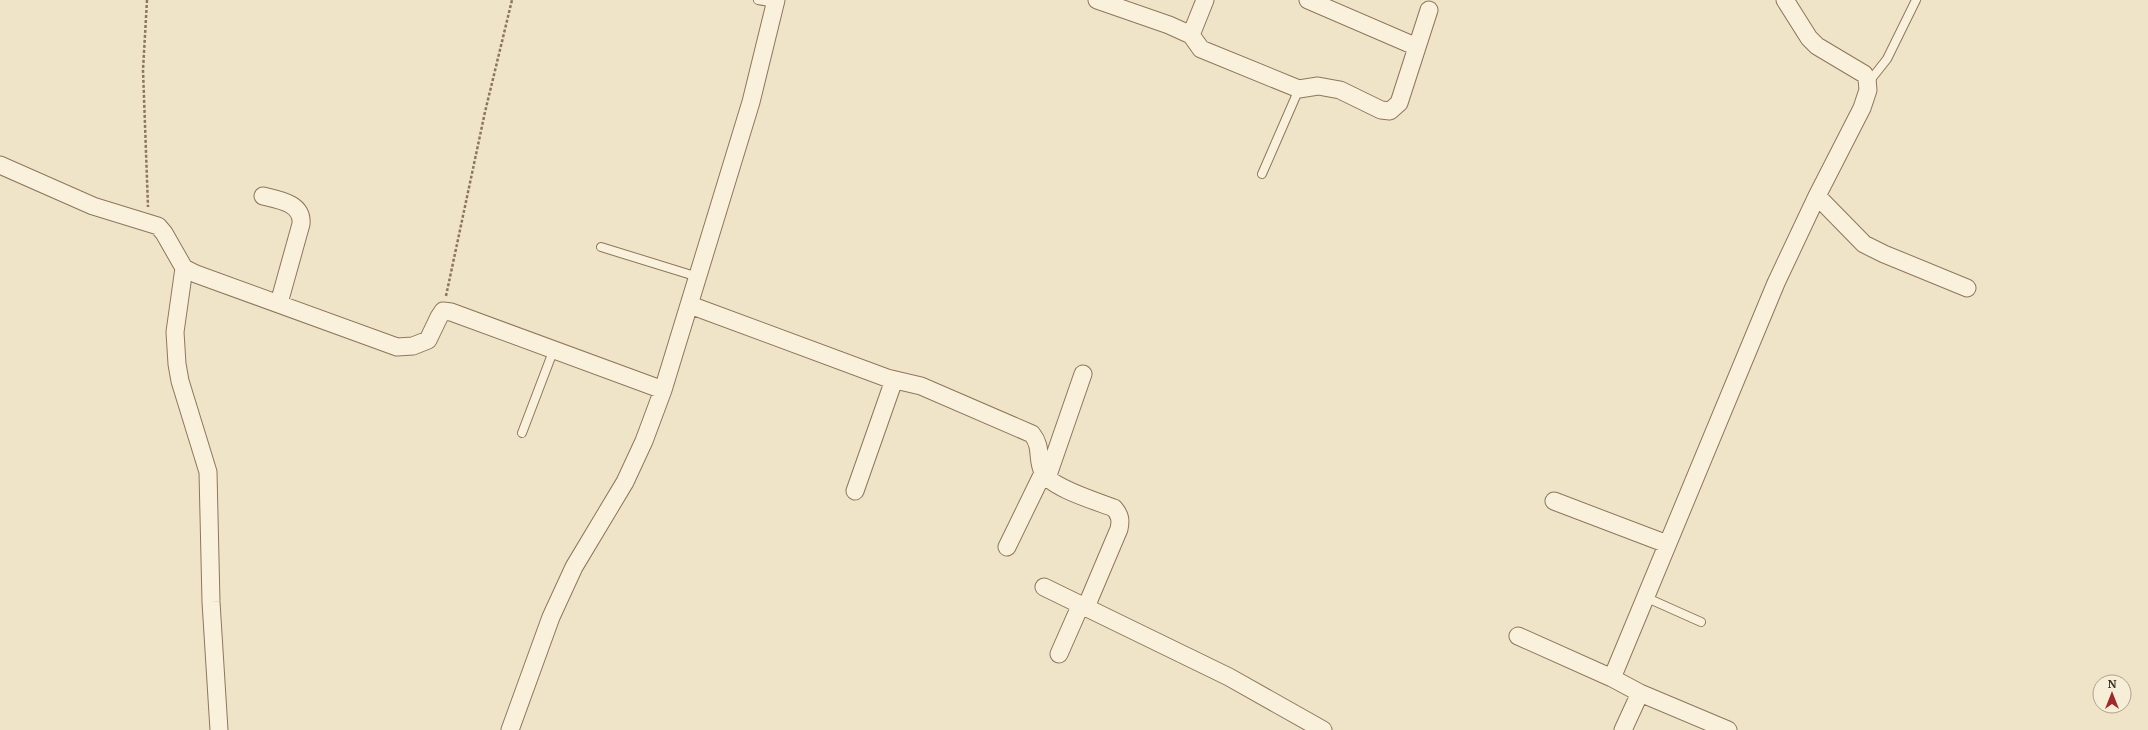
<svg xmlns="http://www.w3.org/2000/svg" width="2148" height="730" font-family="Merriweather,serif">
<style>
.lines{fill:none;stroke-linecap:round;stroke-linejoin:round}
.lane-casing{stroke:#8d765c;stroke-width:10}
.street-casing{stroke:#8d765c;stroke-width:19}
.path{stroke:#8d765c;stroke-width:2.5;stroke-dasharray:3 2;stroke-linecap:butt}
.lane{stroke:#faf1dc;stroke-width:8}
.street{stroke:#faf1dc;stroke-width:17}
</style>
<rect width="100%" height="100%" fill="#f0e4c8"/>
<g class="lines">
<defs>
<path id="lane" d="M 758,0 L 775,3
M 1868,83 L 1887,59 L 1916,0
M 1262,174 L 1299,89
M 601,247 L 698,277
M 522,433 L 554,349
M 1645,597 L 1701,622"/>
<path id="street" d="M 1097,0 L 1169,25 L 1191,35 L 1201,49 L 1299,89 L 1318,86 L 1340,90 L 1381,110 L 1390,111 L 1399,103 L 1429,10
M 1308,0 L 1417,47
M 1191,35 L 1205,0
M 0,165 L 93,206 L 158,226 L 164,233 L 184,268 L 196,274 L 397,347 L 413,346 L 428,340 L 439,317 L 443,311 L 451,312 L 663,390
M 263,196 C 279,200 303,203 301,224 L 279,303
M 1817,196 L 1864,244 L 1884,254 L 1967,288
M 184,268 L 175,332 L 177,364 L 180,381 L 208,472 L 211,602 L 219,730
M 690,305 L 887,378 L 921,386 L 1032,434 C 1043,448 1036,459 1043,472 C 1051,488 1096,501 1114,508 C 1120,515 1121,520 1119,529 L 1086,607
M 1047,478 L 1083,374
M 855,491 L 894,380
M 1554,501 L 1667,544
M 1007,547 L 1043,473
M 1044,587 L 1229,677 L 1323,730
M 1518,636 L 1612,678 L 1640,693 L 1728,730
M 1059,654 L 1081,604
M 1612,678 L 1776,283 L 1817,196 L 1862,108 L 1868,90 L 1867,79 L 1864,74 L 1817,46 L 1809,38 L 1785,0
M 510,730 L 551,617 L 574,567 L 625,482 L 644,441 L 663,390 L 751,102 L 776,0
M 1623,730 L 1640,693"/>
</defs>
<!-- lane casing -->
<use href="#lane" class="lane-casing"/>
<!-- street casing -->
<use href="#street" class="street-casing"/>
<!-- path -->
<path class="path" d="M 147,0 L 143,70 L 148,207
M 446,296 L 485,112 L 512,0"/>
<!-- lane -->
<use href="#lane" class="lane"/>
<!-- street -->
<use href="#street" class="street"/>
</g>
<!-- north arrow -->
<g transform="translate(2112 694)"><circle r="19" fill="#f7eed8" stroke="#ada18e"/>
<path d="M0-3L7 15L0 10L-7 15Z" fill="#9e2a2b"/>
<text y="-6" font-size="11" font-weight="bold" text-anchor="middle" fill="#3d2e20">N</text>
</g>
</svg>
